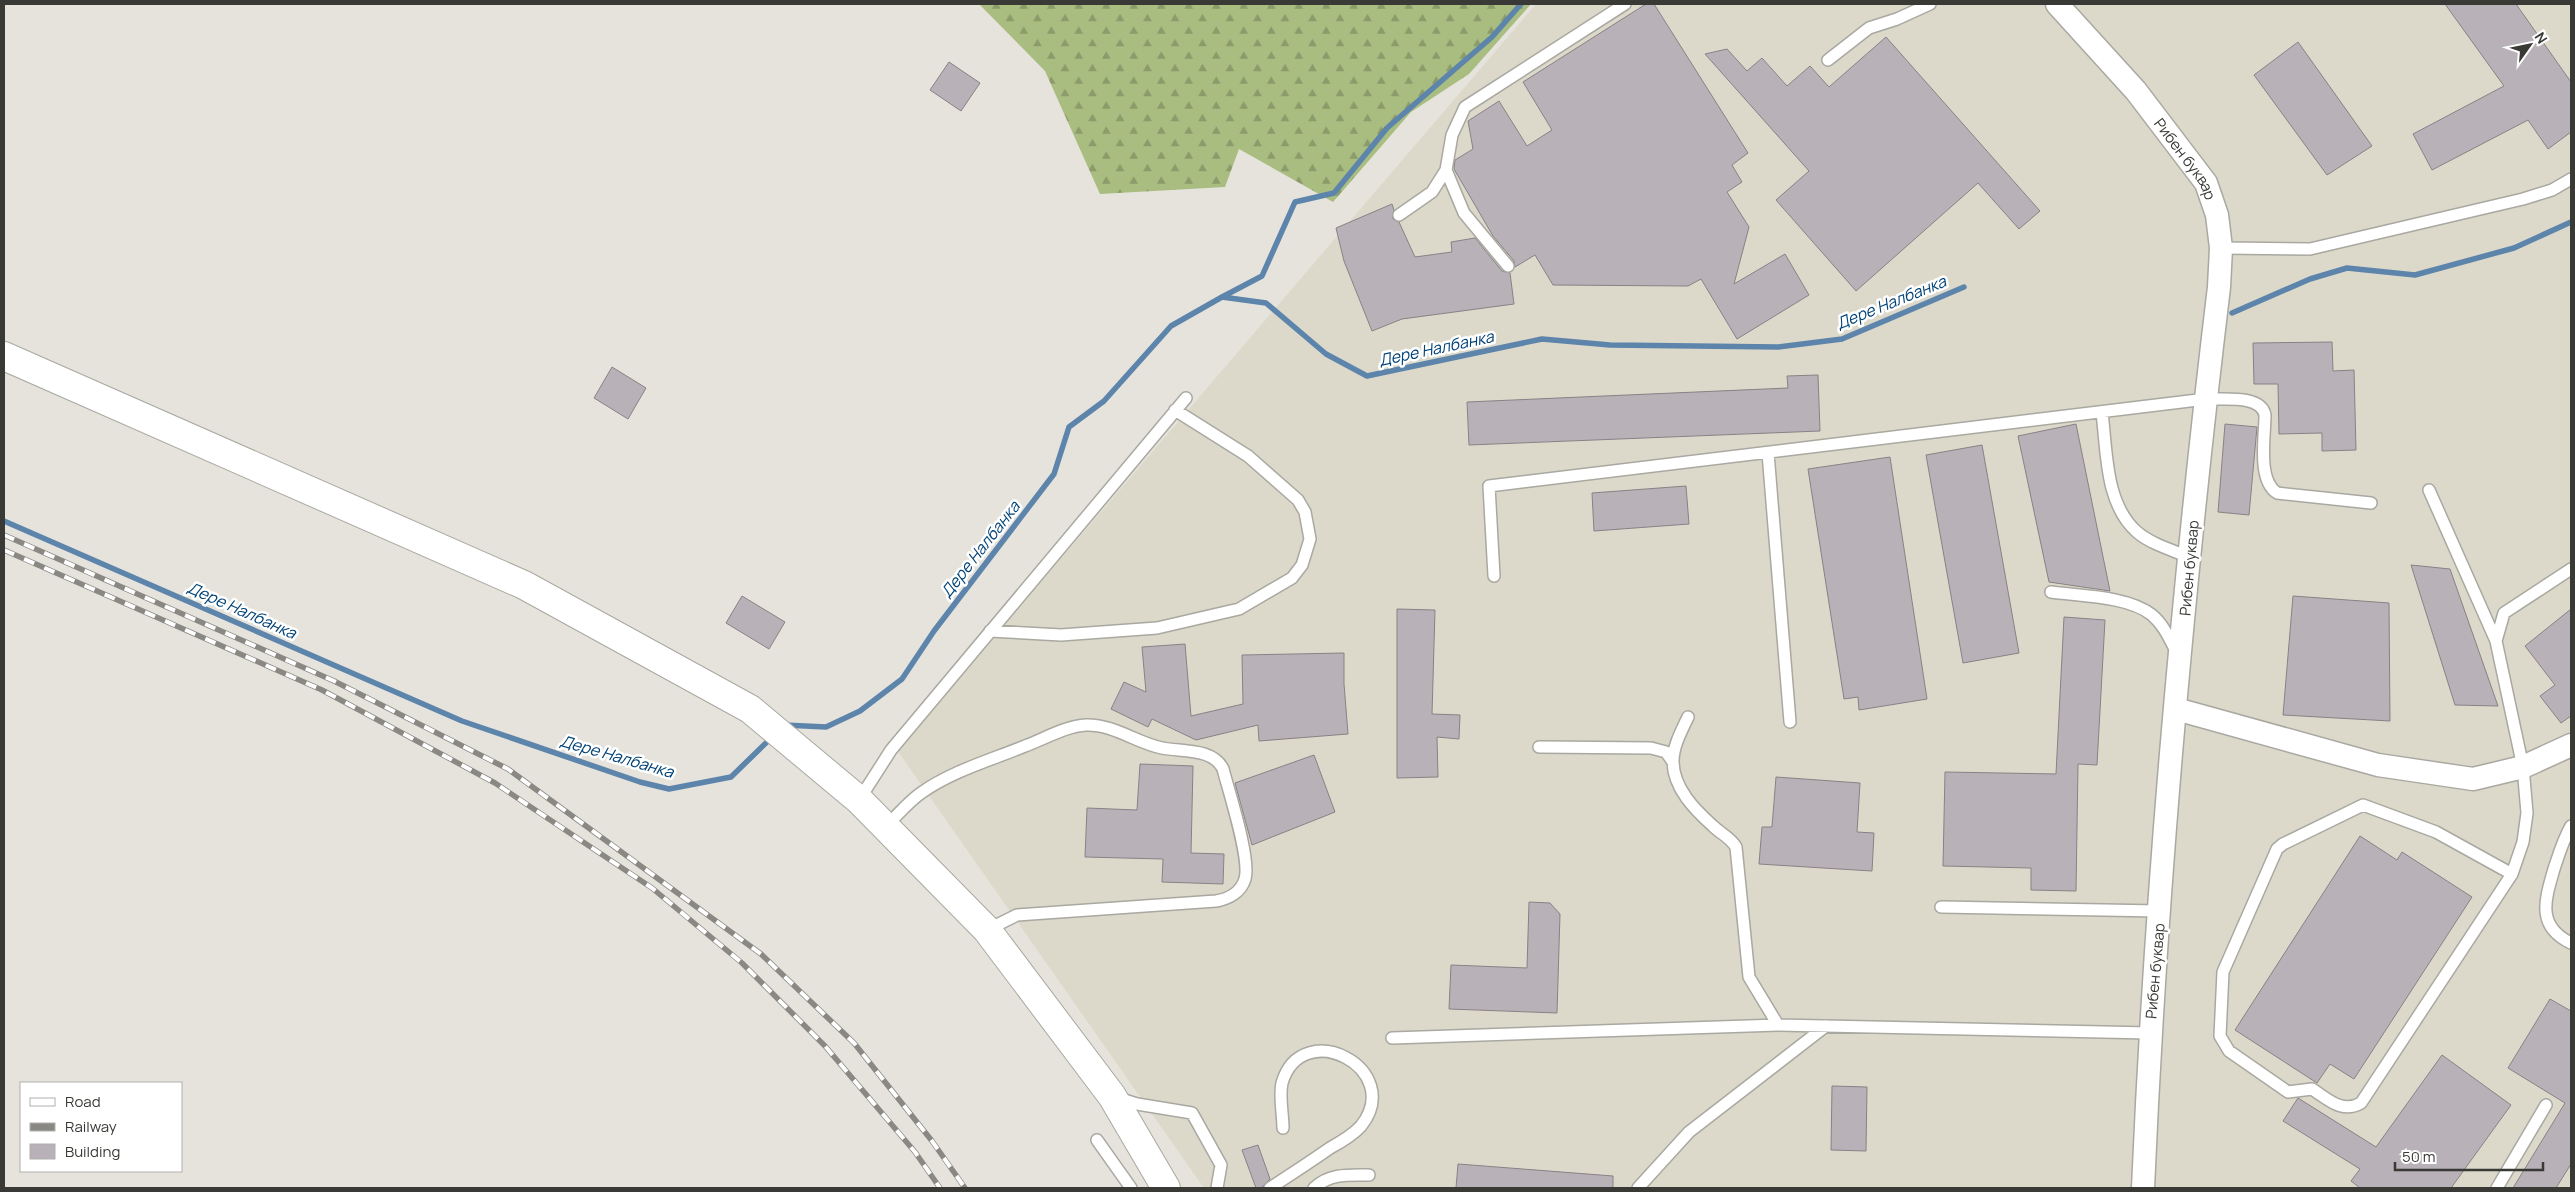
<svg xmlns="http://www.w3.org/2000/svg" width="2575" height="1192" font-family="Manrope,sans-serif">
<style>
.built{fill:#dcd9ca}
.forest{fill:url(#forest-firs)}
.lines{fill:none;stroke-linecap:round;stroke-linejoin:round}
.stream{stroke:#5d84ab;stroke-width:5.5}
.building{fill:#b8b1b7;stroke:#888186}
.lane-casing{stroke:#a9a8a1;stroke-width:14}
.street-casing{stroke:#a9a8a1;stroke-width:25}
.secondary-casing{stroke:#a9a8a1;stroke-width:30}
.lane{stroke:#fff;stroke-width:11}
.street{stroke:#fff;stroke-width:22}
.secondary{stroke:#fff;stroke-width:28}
.rail-casing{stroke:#898883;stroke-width:5.5}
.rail{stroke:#fff;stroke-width:4;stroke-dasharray:11;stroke-linecap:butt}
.labels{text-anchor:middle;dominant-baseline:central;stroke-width:5;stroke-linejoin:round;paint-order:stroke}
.street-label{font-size:15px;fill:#393935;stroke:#fff}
.water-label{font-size:16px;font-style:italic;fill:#004277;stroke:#fff}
</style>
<defs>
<pattern id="forest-firs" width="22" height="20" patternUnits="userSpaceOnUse" patternTransform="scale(1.25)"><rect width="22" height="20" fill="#a9bd81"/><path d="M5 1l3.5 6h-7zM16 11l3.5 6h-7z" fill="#8b9b6a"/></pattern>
</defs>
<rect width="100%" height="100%" fill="#e5e3db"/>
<!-- built -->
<path class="built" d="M 1536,4 L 2571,4 L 2571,1188 L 1204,1188 L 897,750 Z"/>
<!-- forest -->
<path class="forest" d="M 979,4 L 1531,4 L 1469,74 L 1411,112 L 1333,202 L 1239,149 L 1225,187 L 1100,194 L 1045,71 Z"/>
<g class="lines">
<!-- stream -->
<path class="stream" d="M 1222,297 L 1262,276 L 1295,202 L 1334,193 L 1387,128 L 1492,37 L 1521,4
M 2232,313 L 2310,279 L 2347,268 L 2415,275 L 2514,248 L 2571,222
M 4,521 L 462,721 L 640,782 L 669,789 L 731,777 L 772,737
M 784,725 L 826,727 L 860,711 L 902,679 L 934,631 L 1054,474 L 1069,427 L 1104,401 L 1171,326 L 1222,297 L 1266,303 L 1326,354 L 1367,376 L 1542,339 L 1610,345 L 1778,347 L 1842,339 L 1964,287"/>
</g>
<!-- building -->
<path class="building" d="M 1646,4 L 1654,4 L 1748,153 L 1732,165 L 1742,182 L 1727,192 L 1749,227 L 1734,284 L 1785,254 L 1809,295 L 1737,339 L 1701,279 L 1688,286 L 1553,285 L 1535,255 L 1515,267 L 1514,261 L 1493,236 L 1454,169 L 1455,160 L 1473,149 L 1468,121 L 1499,101 L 1527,146 L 1552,130 L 1523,82 Z
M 2445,4 L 2516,4 L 2571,82 L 2571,132 L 2548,149 L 2528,120 L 2432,170 L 2413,134 L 2504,86 Z
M 1886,37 L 2040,211 L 2019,229 L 1978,183 L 1856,291 L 1776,200 L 1809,171 L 1705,54 L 1727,49 L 1747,71 L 1762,58 L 1787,86 L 1810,66 L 1829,87 Z
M 2298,42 L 2372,146 L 2327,175 L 2254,75 Z
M 949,62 L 980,83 L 961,111 L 930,90 Z
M 1392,204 L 1394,210 L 1393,219 L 1399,222 L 1415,257 L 1452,252 L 1451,242 L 1475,238 L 1502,271 L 1510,273 L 1514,304 L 1402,319 L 1372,331 L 1344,261 L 1336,228 Z
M 2332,342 L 2333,371 L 2354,370 L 2356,450 L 2322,451 L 2322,433 L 2279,434 L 2278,384 L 2254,384 L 2253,343 Z
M 612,367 L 646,388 L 628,419 L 594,398 Z
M 1818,375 L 1820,431 L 1469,445 L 1467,402 L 1788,388 L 1787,376 Z
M 2076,424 L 2110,591 L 2049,582 L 2018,436 Z
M 2225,424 L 2257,427 L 2249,515 L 2218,512 Z
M 1982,445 L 2019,653 L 1963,663 L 1926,455 Z
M 1890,457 L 1927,699 L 1859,710 L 1858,697 L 1844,699 L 1808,469 Z
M 1686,486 L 1689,524 L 1594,531 L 1592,493 Z
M 2411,565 L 2450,569 L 2498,706 L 2455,705 Z
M 742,596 L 785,622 L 769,649 L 726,623 Z
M 2293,596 L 2389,603 L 2390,721 L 2283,715 Z
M 1397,609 L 1435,610 L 1432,714 L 1460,715 L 1459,739 L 1437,737 L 1438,777 L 1397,778 Z
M 2571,609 L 2571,716 L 2561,723 L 2540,696 L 2555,685 L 2525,646 Z
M 2064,617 L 2105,620 L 2097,765 L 2078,764 L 2076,891 L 2031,890 L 2031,868 L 1943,866 L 1945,772 L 2056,774 Z
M 1185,644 L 1191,716 L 1243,704 L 1242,655 L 1344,653 L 1344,684 L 1348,734 L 1259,741 L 1258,725 L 1196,740 L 1152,719 L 1148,727 L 1111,709 L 1124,682 L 1146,692 L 1142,647 Z
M 1314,755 L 1335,812 L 1252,845 L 1235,783 Z
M 1140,764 L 1193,766 L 1191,853 L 1224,854 L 1223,884 L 1162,882 L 1163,859 L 1085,857 L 1087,808 L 1137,810 Z
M 1776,777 L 1860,783 L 1857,832 L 1874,833 L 1872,871 L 1759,864 L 1762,827 L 1772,827 Z
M 2360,836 L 2397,860 L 2402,852 L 2472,897 L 2354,1079 L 2330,1064 L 2317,1083 L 2235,1030 Z
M 1529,902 L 1550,903 L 1560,914 L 1557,1013 L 1449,1009 L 1451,965 L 1527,968 Z
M 2550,999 L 2571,1011 L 2571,1164 L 2556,1188 L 2513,1188 L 2565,1103 L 2508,1068 Z
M 2442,1055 L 2511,1105 L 2451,1188 L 2360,1188 L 2351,1181 L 2360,1169 L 2283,1121 L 2298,1098 L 2376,1147 Z
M 1832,1086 L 1867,1087 L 1866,1151 L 1831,1150 Z
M 1258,1145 L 1270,1179 L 1261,1188 L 1256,1188 L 1242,1150 Z
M 1458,1164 L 1613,1176 L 1613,1188 L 1456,1188 Z"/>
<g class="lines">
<defs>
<path id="lane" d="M 1828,60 L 1869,28 L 1897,19 L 1930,4
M 1446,170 L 1464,213 L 1508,266
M 1399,215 L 1432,192 L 1446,170 L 1452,135 L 1465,107 L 1625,4
M 2221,248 L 2310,249 L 2523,199 L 2552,190 L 2571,179
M 2102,413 C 2107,452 2105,504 2137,532 C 2151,544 2172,550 2189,557
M 1768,453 L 1790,722
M 2429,490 L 2496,641
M 1494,576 L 1489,486 L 2206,399 C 2222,400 2261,394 2265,415 C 2265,437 2257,480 2277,493 L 2371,503
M 2051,592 C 2080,596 2129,596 2152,615 C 2164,625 2170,640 2177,653
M 990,631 L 1061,635 L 1157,628 L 1239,609 L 1292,578 L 1302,565 L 1310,539 L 1305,512 L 1298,500 L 1248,456 L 1175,410
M 1688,717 C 1682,730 1673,746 1673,761 C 1673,788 1695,810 1713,826 C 1721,834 1730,837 1736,847 L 1749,977 L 1778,1025
M 1539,747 L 1651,748 L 1666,752 L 1673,762
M 859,800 L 891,750 L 1186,398
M 2571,826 C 2563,840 2559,854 2554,869 C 2545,900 2536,926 2571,943
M 885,827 C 897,816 908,802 921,793 C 952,771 991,760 1025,746 C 1044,739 1066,726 1086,725 C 1113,724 1137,743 1162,748 C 1183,752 1213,748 1223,769 C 1229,792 1251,860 1245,879 C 1241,892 1229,899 1216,901 L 1017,915 L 987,930
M 2512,874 L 2436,832 L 2363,805 L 2283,844 L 2277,849 L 2223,972 L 2220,1036 L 2229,1051 L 2288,1092 L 2312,1089 C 2328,1099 2342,1114 2361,1103 L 2512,874 L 2523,842 L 2527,813 L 2523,767 L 2496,641 L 2504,613 L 2571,569
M 1941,907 L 2160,911
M 1392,1038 L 1778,1025 L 2150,1033
M 1118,1098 L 1137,1104 L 1192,1113 L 1221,1165 L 1217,1188
M 1097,1140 L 1131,1188
M 1270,1188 C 1290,1175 1310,1162 1330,1148 C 1341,1142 1353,1135 1361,1126 C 1406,1069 1302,1015 1282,1083 C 1279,1096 1283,1115 1283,1128
M 1314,1188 C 1330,1173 1349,1175 1369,1175
M 1638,1188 L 1689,1132 L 1826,1026
M 2497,1188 L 2546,1105"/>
<g id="street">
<path id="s1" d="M 2057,4 L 2136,91 L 2206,183 L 2217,215 L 2221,248 L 2219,287 C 2183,586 2156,887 2143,1188"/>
<path d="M 2176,709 L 2378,765 L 2473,779 L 2523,767 L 2571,745"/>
</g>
<path id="secondary" d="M 4,356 L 524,585 L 750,709 L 859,800 L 987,930 L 1112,1096 L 1166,1188"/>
</defs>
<!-- lane casing -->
<use href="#lane" class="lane-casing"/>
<!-- street casing -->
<use href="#street" class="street-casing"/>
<!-- secondary casing -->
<use href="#secondary" class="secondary-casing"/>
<!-- lane -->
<use href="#lane" class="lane"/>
<!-- street -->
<use href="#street" class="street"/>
<!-- secondary -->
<use href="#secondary" class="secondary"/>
<defs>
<path id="rail" d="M 4,535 L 334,681 L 508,769 L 761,954 L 854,1043 L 932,1141 L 965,1188
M 4,550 L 322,690 L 495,783 L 652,888 L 742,963 L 825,1046 L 915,1152 L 940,1188"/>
</defs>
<!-- rail casing -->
<use href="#rail" class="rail-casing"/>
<!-- rail -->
<use href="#rail" class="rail"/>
</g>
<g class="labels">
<!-- street labels -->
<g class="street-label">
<text stroke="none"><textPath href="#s1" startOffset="202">Рибен буквар</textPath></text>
<text transform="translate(2189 568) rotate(-85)">Рибен буквар</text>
<text transform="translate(2155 971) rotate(-85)">Рибен буквар</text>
</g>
<!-- water labels -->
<g class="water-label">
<text transform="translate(1891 302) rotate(-22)">Дере Налбанка</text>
<text transform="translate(1436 348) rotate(-12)">Дере Налбанка</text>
<text transform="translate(980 549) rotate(-52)">Дере Налбанка</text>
<text transform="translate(242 610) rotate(24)">Дере Налбанка</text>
<text transform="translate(617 756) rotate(16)">Дере Налбанка</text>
</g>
</g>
<!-- border -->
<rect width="2575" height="1192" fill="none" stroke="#393935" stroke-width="10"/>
<!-- legend -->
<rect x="20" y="1082" width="162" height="90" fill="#ffffff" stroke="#b0b0ae"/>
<rect x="30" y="1098" width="25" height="8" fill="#ffffff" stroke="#b0b0ae"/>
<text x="65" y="1107" font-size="15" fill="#393935">Road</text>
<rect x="30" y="1123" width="25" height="8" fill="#898883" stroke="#b0b0ae"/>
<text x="65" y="1132" font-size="15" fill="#393935">Railway</text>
<rect x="30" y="1144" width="25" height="15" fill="#b8b1b7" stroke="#b0b0ae"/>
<text x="65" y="1157" font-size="15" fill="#393935">Building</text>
<!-- north arrow -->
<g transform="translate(2530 45) rotate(57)" stroke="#ffffff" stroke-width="4" paint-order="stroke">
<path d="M0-4L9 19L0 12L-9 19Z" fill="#393935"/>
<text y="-8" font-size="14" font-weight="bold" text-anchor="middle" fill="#393935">N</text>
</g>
<!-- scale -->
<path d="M2395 1162v8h148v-8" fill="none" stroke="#393935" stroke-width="2.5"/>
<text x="2402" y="1162" font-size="15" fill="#393935" stroke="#ffffff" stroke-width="4" paint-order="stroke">50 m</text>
</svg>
